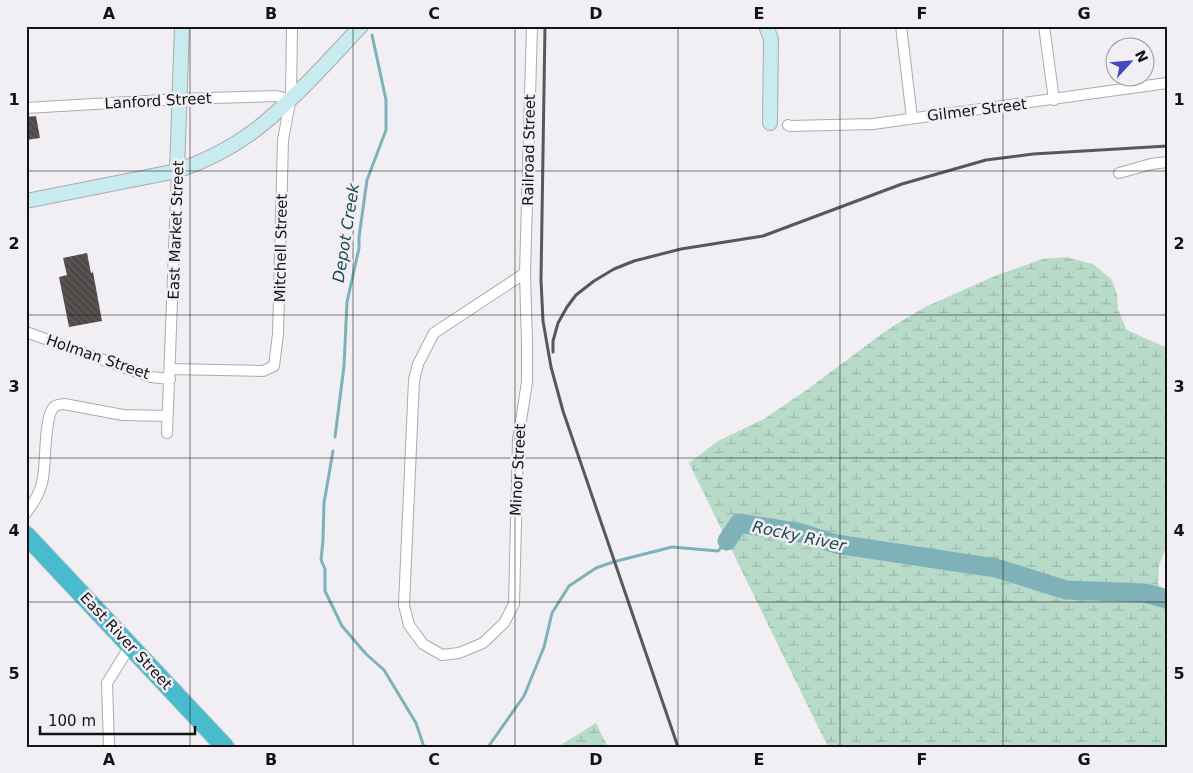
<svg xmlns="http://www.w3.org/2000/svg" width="1193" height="773" font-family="'DejaVu Sans',sans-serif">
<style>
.wetland{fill:url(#wetland-marsh)}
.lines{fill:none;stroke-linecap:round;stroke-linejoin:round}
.stream{stroke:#7fb1b9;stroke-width:3}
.river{stroke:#7fb1b9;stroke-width:19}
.building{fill:url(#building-back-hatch)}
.street-casing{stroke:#adaaaf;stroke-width:12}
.secondary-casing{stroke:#adaaaf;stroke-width:16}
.highway-casing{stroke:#cbcbcb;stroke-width:20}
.street{stroke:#fff;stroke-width:10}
.secondary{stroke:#c8ebf0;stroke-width:14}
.highway{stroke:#48bbce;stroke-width:18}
.rail{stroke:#59575a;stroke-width:3}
.grid{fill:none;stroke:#131214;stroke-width:1;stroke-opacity:0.55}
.labels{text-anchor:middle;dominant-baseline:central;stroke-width:5;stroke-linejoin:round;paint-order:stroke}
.street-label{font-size:15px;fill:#131214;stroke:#f2eff4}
.water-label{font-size:16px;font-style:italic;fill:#1b494f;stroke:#f2eff4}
.neatline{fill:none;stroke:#131214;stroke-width:2}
.grid-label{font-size:16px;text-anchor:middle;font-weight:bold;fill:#131214}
</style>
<defs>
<pattern id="wetland-marsh" width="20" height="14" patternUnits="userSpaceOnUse" patternTransform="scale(1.25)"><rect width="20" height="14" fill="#b7dac9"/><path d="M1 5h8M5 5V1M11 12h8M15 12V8" fill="none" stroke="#9cbaac"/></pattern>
<pattern id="building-back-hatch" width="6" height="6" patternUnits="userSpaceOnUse" patternTransform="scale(1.25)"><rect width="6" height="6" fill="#4e4847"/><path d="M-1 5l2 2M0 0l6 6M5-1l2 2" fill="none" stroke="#635e5e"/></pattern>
</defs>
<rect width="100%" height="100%" fill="#f2eff4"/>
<!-- wetland -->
<path class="wetland" d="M 1066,257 L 1093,264 L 1112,280 L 1117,294 L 1118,310 L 1127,330 L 1167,348 L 1167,545 L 1159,565 L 1158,584 L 1167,594 L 1167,747 L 828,747 L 689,463 L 718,441 L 764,419 L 808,389 L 887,330 L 925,307 L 997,275 L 1043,259 Z
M 596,723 L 608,747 L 559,747 L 559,746 Z"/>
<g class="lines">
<!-- stream -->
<path class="stream" d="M 335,437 L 344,366 L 347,302 L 359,248 L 359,237 L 367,180 L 386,130 L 386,100 L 372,35
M 333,451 L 324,503 L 323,540 L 321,560 L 325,569 L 325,591 L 342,626 L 366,654 L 384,670 L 416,723 L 424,747
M 488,747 L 524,696 L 544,647 L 552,613 L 569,586 L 596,568 L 613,562 L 672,547 L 718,551 L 727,541"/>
<!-- river -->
<path class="river" d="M 727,541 L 739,523 L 801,533 L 836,544 L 996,568 L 1066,590 L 1145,593 L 1167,599"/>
</g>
<!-- building -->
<path class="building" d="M 36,116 L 40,138 L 26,140 L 26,117 Z
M 87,253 L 91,273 L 93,272 L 102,321 L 69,327 L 59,277 L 67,275 L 63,258 Z"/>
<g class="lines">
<defs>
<path id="street" d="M 901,26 L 912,118
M 1044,26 L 1054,100
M 26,108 L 180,99 L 276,96 L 289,99
M 788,125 L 790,126 L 873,124 L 1167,83
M 1119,173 L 1151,164 L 1167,162
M 525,273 L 527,343 L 527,382 L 518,440 L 514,604 L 504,623 L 483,643 L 459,653 L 442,655 L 423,644 L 409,625 L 404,605 L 414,380 L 418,364 L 434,333 Z
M 525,273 L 532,26
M 26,332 L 151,377 L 170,379
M 170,369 L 263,371 L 274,366 L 278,334 L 283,140 L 291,97 L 292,26
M 167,433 L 177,171
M 26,513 C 34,503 41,492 43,478 C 46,462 44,420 53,408 C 56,404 60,405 64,404 L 123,415 L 167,416
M 109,747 L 107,683 L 130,646"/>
<path id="secondary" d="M 766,26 L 771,39 L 770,123
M 177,171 L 182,26
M 26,201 L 177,171 C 208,160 239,144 264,123 C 299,94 330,59 361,26"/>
<path id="highway" d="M 26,535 L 225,747"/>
</defs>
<!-- street casing -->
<use href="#street" class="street-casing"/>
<!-- secondary casing -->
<use href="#secondary" class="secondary-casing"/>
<!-- highway casing -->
<use href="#highway" class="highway-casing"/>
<!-- street -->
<use href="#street" class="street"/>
<!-- secondary -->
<use href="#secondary" class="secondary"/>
<!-- highway -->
<use href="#highway" class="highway"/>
<!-- rail -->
<path class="rail" d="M 545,26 L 541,280 L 543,321 L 551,367 L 563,411 L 678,747
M 553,352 L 553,341 L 558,323 L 567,307 L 576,295 L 594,281 L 614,269 L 634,261 L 681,249 L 763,236 L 902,184 L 986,160 L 1033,154 L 1167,146"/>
</g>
<!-- grid -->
<path class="grid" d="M 190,26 L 190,747M 353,26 L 353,747M 515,26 L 515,747M 678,26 L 678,747M 840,26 L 840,747M 1003,26 L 1003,747M 26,171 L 1167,171M 26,315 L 1167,315M 26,458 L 1167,458M 26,602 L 1167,602"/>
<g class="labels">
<!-- street labels -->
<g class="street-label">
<text transform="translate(158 101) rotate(-3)">Lanford Street</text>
<text transform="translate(977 110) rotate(-7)">Gilmer Street</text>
<text transform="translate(529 150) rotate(-89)">Railroad Street</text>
<text transform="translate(176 230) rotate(-88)">East Market Street</text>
<text transform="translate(281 248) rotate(-89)">Mitchell Street</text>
<text transform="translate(98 357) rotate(19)">Holman Street</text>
<text transform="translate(518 470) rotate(-87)">Minor Street</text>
<text transform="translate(126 641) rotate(47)">East River Street</text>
</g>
<!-- water labels -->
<g class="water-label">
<text transform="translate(346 233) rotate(-81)">Depot Creek</text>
<text transform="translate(799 536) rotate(12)">Rocky River</text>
</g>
</g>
<!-- border -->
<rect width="1193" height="773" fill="none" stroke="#f2eff4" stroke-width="55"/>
<!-- north arrow -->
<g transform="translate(1130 62) rotate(64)"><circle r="24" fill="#f2eff4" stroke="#99979a"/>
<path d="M0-4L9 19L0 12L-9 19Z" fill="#3f4bbf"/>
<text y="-8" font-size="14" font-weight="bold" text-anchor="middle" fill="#131214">N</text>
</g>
<!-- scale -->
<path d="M40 726v8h155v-8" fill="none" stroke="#131214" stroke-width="2.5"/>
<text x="48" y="726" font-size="15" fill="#131214" stroke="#f2eff4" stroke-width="4" paint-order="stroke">100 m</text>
<rect x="28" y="28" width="1138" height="718" class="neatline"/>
<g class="grid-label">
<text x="109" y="19">A</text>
<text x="271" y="19">B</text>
<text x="434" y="19">C</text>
<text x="596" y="19">D</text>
<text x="759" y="19">E</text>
<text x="922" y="19">F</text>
<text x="1084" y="19">G</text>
<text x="14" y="105">1</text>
<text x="1179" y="105">1</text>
<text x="14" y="249">2</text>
<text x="1179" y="249">2</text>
<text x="14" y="392">3</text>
<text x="1179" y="392">3</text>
<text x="14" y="536">4</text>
<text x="1179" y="536">4</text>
<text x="14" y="679">5</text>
<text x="1179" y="679">5</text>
<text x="109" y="765">A</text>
<text x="271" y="765">B</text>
<text x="434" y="765">C</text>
<text x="596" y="765">D</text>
<text x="759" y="765">E</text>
<text x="922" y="765">F</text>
<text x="1084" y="765">G</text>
</g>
</svg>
